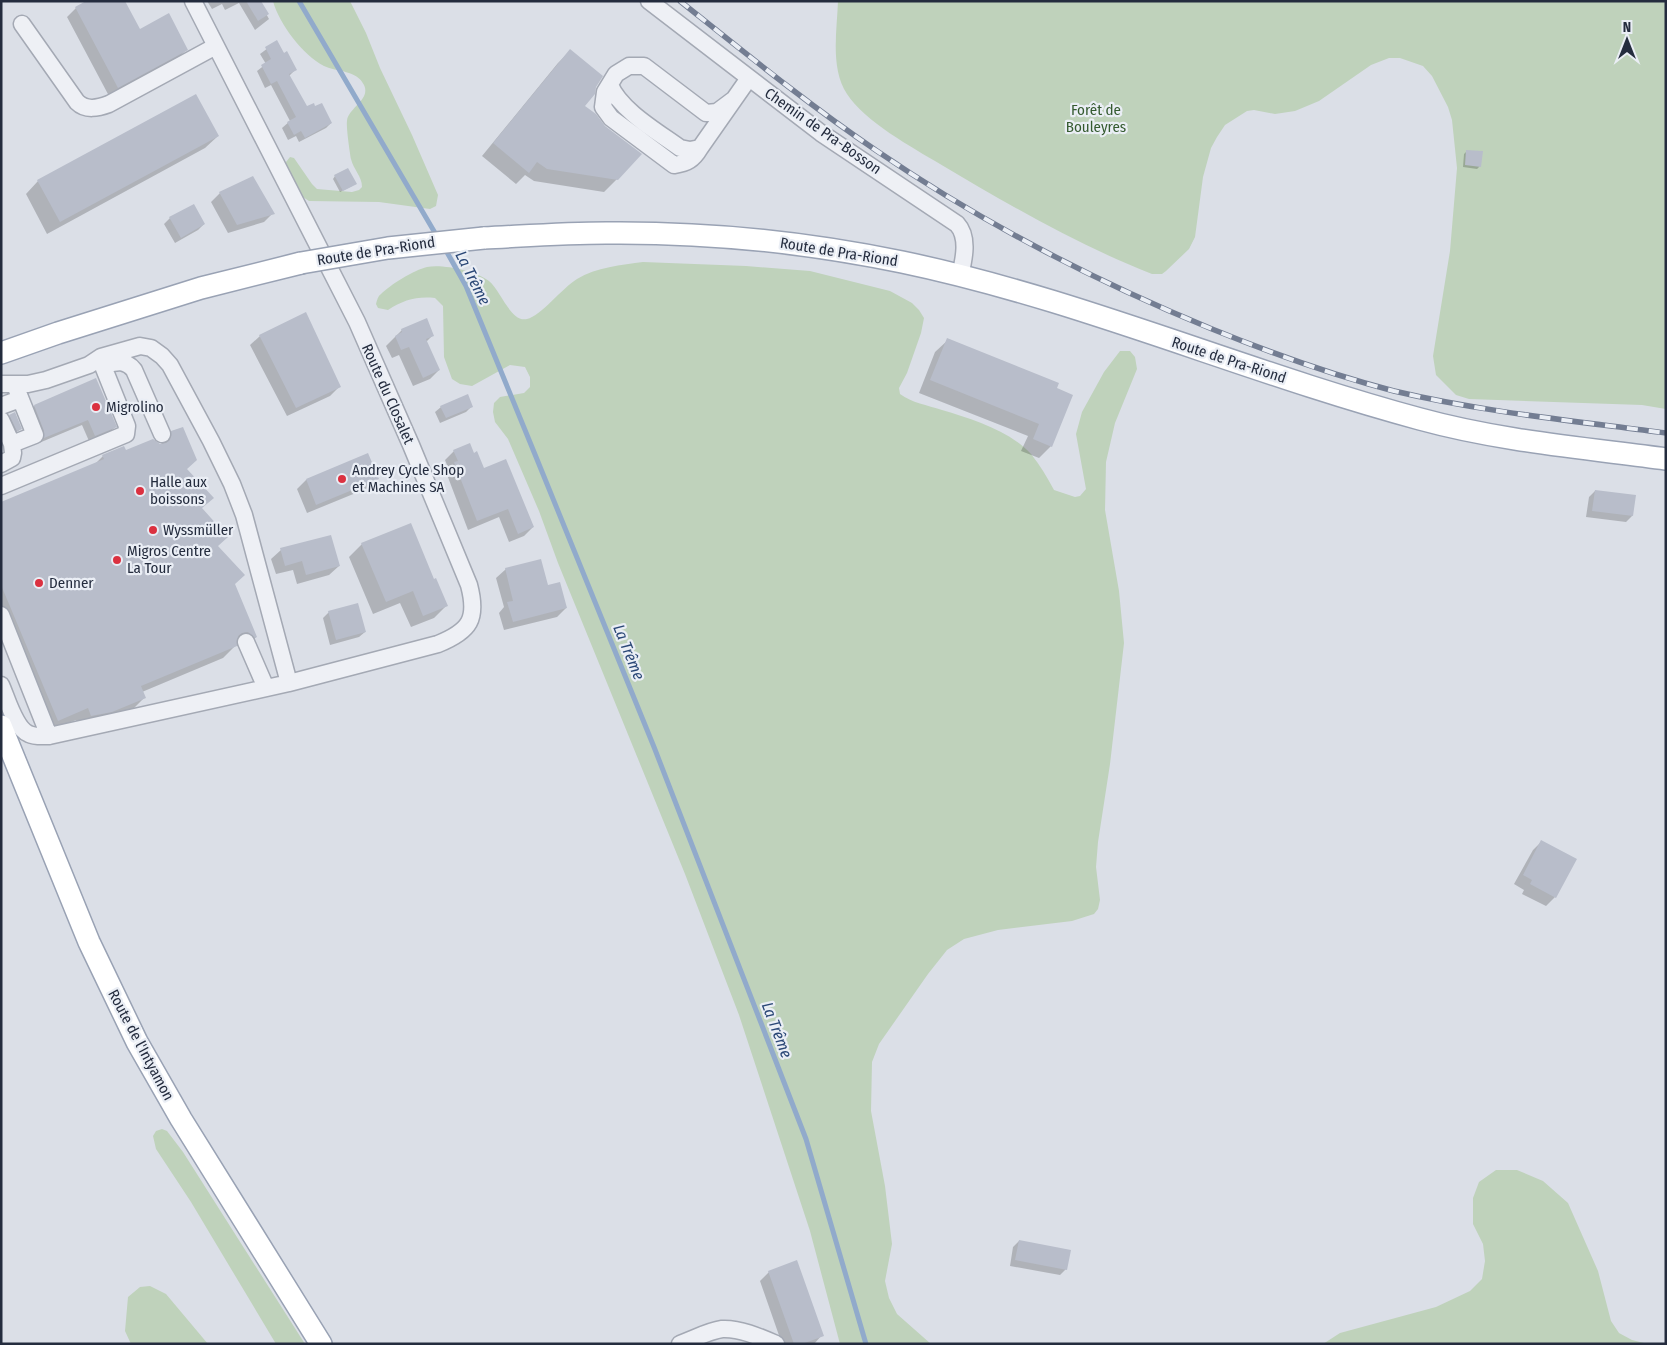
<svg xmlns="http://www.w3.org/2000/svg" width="1667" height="1345" font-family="'Fira Sans Condensed',sans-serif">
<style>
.green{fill:#bfd2bb}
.shadow{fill:#0003}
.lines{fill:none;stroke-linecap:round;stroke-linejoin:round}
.stream{stroke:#91aacb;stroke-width:5}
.building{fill:#b8bdca}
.minor-casing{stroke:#a4a9b4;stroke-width:19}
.major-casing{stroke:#99a2b4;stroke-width:24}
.minor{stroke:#eef0f5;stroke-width:16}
.major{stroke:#fff;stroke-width:21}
.rail-casing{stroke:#737d92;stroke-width:5.5}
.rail{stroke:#eaeef5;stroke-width:4;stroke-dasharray:11;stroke-linecap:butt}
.major-bridge-casing{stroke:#99a2b4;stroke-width:24;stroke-linecap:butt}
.major-bridge{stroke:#fff;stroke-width:21}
.poi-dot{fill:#db3140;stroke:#eaeef5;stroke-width:2}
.labels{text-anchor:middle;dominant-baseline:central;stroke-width:4.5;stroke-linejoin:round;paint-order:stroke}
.park-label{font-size:15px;fill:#355b30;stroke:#eaeef5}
.street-label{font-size:15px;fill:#242c3e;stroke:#eaeef5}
.poi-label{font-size:15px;fill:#242c3e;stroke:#eaeef5;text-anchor:start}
.water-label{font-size:16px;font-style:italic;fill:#2a4776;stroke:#eaeef5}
</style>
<rect width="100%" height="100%" fill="#dbdfe7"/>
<!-- green -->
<path class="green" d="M 273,1 L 350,1 L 366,33 L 380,68 L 412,135 L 438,195 L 436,206 L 430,209 L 379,202 L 309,201 L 300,195 L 286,167 L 286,162 L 290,157 L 294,158 L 312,184 L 317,189 L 352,192 L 359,190 L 362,187 C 362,176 353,169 351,159 C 350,153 346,127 347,121 C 348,108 371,100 364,85 C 357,70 337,72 324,66 C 303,55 279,24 273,1 Z
M 838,1 L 1666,1 L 1666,409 L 1642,405 L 1469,399 L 1456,395 L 1436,375 L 1433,356 L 1450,251 L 1457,168 L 1452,120 L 1448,107 L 1432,76 L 1423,66 L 1400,58 L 1389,58 L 1371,65 L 1319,101 L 1295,111 L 1275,114 L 1254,110 L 1247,111 L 1225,125 L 1217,137 L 1211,148 L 1203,177 L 1195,237 L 1189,249 L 1166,271 L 1162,274 L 1152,274 C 1078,245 1009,205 940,164 C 913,148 864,121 847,94 C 830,68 837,31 838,1 Z
M 643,262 L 746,266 L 810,271 L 890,291 L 912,303 L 919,310 L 924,318 L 921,333 L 907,373 L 899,388 L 900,394 C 912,403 927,405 942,410 C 972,419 1010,431 1031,454 C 1040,465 1047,477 1054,490 L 1075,497 L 1080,496 L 1086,489 L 1076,434 L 1082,412 L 1104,372 L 1120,351 L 1130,351 L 1135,357 L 1137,369 L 1115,423 L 1106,462 L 1105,510 L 1119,591 L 1124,643 L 1110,764 L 1098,842 L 1096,867 L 1100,900 L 1098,909 L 1094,914 L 1072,921 L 998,930 L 964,939 L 947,950 L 928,974 L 879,1044 L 872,1062 L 871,1111 L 885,1186 L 892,1244 L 885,1281 L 889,1298 L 897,1314 L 931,1344 L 840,1344 L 810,1231 L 739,1015 L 685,874 L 558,563 L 539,511 L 508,439 L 495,422 L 493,412 L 494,403 L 500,397 L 524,393 L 530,387 L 530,377 L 525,367 L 510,365 L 472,386 L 460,384 L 452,379 L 444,357 L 443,306 L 435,298 C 417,296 403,300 388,310 L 378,308 L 376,304 C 377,300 378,296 381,294 C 390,285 414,270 427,267 C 443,264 476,271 489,281 C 501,291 511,323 527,319 C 541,316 562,288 577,279 C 596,267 622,265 643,262 Z
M 162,1129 L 167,1131 L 183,1152 L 305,1344 L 276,1344 L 191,1202 L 156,1149 L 153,1136 L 156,1131 Z
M 1496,1170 L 1517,1170 L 1543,1181 L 1568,1203 L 1598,1271 L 1611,1321 L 1619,1333 L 1632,1340 L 1648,1344 L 1323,1344 L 1340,1333 L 1436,1307 L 1470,1291 L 1482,1279 L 1485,1261 L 1483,1244 L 1473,1224 L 1473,1198 L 1479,1182 Z
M 150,1286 L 166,1294 L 208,1344 L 131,1344 L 125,1331 L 128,1297 L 140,1287 Z"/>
<!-- shadow -->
<path class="shadow" d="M 207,1 L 259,1 L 269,19 L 255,30 L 239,3 L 225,10 L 222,4 L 212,9 Z
M 76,8 L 139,30 L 187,49 L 178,58 L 109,96 L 67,17 Z
M 276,42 L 295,70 L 289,76 L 307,108 L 331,123 L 326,128 L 299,142 L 296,136 L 288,140 L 282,128 L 290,121 L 271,85 L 265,88 L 257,71 L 266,64 L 260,54 Z
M 570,51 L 584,106 L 617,179 L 604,192 L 534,181 L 525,175 L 516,184 L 482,156 L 558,63 Z
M 218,136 L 205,148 L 47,234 L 26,194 L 38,181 Z
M 1467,151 L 1480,166 L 1477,169 L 1463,167 L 1464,154 Z
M 335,176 L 352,186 L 340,192 L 333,179 Z
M 220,193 L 273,213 L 264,222 L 228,233 L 211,202 Z
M 170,218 L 204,224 L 198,230 L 175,243 L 164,224 Z
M 402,330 L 433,335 L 426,342 L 439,370 L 430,379 L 413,386 L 399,355 L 392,358 L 386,346 Z
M 260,336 L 339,387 L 330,396 L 287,416 L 250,345 Z
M 948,340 L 1056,389 L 1051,446 L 1039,458 L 1021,451 L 1028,436 L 919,393 L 935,352 Z
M 34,406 L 115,427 L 109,433 L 89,441 L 82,425 L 39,443 L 39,438 L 28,412 Z
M 472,406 L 466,412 L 440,423 L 435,412 L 441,407 Z
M 12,415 L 21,429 L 15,433 L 9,418 Z
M 172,433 L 201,509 L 256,637 L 244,649 L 236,645 L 223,658 L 142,692 L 144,698 L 132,710 L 79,728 L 76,720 L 45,732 L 1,627 L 1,503 L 94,465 L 103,456 L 160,445 Z
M 454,451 L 483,470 L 533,527 L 524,536 L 509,542 L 499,517 L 468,530 L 446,472 L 449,470 L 445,460 Z
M 377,479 L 368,488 L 307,513 L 297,489 L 306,480 Z
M 1595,491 L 1635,496 L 1632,516 L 1626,522 L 1586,517 L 1589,497 Z
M 362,544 L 434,580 L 446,606 L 434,618 L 411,627 L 400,603 L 373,614 L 349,557 Z
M 281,550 L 339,566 L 329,575 L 297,584 L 293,570 L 276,574 L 271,559 Z
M 506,569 L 547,586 L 566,608 L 557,617 L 504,630 L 499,613 L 504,607 L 496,578 Z
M 329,612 L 365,632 L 359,637 L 330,645 L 323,618 Z
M 1542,841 L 1555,897 L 1546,906 L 1522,894 L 1524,890 L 1514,884 L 1533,850 Z
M 1019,1241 L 1066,1269 L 1060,1275 L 1010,1266 L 1013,1247 Z
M 769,1272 L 822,1335 L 814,1344 L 782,1344 L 760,1281 Z"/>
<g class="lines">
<!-- stream -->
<path class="stream" d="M 299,1 L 438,238
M 444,247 L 466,286 L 534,452 L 654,747 L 806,1139 L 866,1344"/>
</g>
<!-- building -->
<path class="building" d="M 86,1 L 125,1 L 140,29 L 169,13 L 188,50 L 118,88 L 75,7 Z
M 246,1 L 261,1 L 269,14 L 258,21 Z
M 277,40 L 284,53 L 287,51 L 297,70 L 289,74 L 307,106 L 314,103 L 315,106 L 322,103 L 332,123 L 305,138 L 301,131 L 294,135 L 287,122 L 296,117 L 277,81 L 271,84 L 261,65 L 271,59 L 265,47 Z
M 570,49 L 603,76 L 596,87 L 595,94 L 585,106 L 596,114 L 605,126 L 642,154 L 618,180 L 547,169 L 537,162 L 529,173 L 493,143 Z
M 196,94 L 219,136 L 60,222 L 37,180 Z
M 1466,150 L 1483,151 L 1481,167 L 1465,165 Z
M 348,168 L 357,184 L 343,191 L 334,175 Z
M 253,176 L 275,214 L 237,225 L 219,192 Z
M 194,204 L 205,224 L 181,238 L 169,217 Z
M 306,312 L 341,387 L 296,408 L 259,335 Z
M 427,318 L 434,336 L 426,339 L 440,370 L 423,378 L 409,347 L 401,350 L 395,336 L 402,332 L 401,329 Z
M 947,338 L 1059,383 L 1057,388 L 1073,395 L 1052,447 L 1033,439 L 1039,424 L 930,380 Z
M 96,378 L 117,427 L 95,436 L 88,420 L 44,438 L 44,431 L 34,405 Z
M 468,394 L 473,407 L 446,418 L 440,406 Z
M 15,412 L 22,429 L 17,431 L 9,415 Z
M 183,427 L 197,460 L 187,469 L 214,498 L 202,508 L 228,537 L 218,546 L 245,575 L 235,584 L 257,637 L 255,638 L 248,632 L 242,633 L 238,636 L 237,646 L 141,686 L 146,698 L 112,712 L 91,716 L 88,708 L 58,721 L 1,585 L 1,502 L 104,459 L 102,455 L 124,446 L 126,450 L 153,439 L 160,444 L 166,443 L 170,440 L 171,431 Z
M 470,443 L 474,453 L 477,451 L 484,468 L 506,459 L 534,527 L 518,534 L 508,509 L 477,521 L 454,462 L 458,461 L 453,450 Z
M 368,453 L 379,479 L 316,505 L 306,479 Z
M 1595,490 L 1636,495 L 1633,516 L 1592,511 Z
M 411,523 L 434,579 L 436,578 L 448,606 L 423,616 L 413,591 L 386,602 L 361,543 Z
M 331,535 L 340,566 L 306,575 L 302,561 L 285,566 L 280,548 Z
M 541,559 L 548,585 L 560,582 L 567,608 L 513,622 L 507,602 L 513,601 L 505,568 Z
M 358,603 L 366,632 L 336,640 L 328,611 Z
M 1541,840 L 1577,859 L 1556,898 L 1530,884 L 1532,880 L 1523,875 Z
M 1019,1240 L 1071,1250 L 1067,1270 L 1015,1260 Z
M 797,1260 L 824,1336 L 802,1344 L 794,1344 L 768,1271 Z"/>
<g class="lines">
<defs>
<path id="minor" d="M 649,1 L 821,133 L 957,224 C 969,237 964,259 960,276
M 22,24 L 77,102 C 86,111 98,108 109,104 L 216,46
M 610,85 C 620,110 658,132 680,148 L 690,150 L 700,148 L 749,78
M 700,148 C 693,160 687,163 674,165 L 611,118 L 603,107 L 605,92 L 616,74 L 629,66 L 644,66 L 706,113 L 717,112 L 733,100
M 104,365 C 116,362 125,359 134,370 L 162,434
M 1,384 L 28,384 L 46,380 L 89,365 L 101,357 L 140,346 L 151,348 L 162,356 L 170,365 L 211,441 L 232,484 L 244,515 L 289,683
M 1,406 L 20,399
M 1,420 L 12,444 L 13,453 L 12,458 L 1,464
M 12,444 L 35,435 L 15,385
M 1,486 L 126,434 L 127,426 L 103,366
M 1,615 L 49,736 C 43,736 35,737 29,734 C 15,729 7,698 1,685
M 246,642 L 266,688
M 49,736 L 289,683 L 438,644 C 470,631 478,619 469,585 L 411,445 L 357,322 L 193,1
M 680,1344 C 694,1339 708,1331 722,1329 C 740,1328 760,1337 776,1344"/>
<path id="major" d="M 484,238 C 525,236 565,233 606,233 C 704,232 805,242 902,262 C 1079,299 1245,372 1420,419 C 1500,441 1584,448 1666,459
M 1,353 L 58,333 L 201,288 L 301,263
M 1,726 L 89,942 L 137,1042 L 181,1119 L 321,1344"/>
</defs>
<!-- minor casing -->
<use href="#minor" class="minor-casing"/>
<!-- major casing -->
<use href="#major" class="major-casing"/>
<!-- minor -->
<use href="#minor" class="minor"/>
<!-- major -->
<use href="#major" class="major"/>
<defs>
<path id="rail" d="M 680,1 C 744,52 809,105 877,151 C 981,222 1095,281 1212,329 C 1271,353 1332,375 1394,391 C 1483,412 1575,421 1666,433"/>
</defs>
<!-- rail casing -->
<use href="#rail" class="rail-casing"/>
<!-- rail -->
<use href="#rail" class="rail"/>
<defs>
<path id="major-bridge" d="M 301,263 L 388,248 L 484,238"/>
</defs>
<!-- major-bridge casing -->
<use href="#major-bridge" class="major-bridge-casing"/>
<!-- major-bridge -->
<use href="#major-bridge" class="major-bridge"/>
</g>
<!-- markers -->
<g class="poi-dot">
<circle cx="96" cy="407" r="5"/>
<circle cx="342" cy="479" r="5"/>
<circle cx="140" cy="491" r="5"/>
<circle cx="153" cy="530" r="5"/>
<circle cx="117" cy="560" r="5"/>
<circle cx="39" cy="583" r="5"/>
</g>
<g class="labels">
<!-- park labels -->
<g class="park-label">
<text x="1096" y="110">Forêt de<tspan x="1096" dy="17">Bouleyres</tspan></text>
</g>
<!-- street labels -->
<g class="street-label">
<text transform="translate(823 131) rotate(35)">Chemin de Pra-Bosson</text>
<text transform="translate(376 251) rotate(-9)">Route de Pra-Riond</text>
<text transform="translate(839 252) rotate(9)">Route de Pra-Riond</text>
<text transform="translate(1229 360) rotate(18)">Route de Pra-Riond</text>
<text transform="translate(388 394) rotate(66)">Route du Closalet</text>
<text transform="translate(141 1045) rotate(62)">Route de l'Intyamon</text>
</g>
<!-- poi labels -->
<g class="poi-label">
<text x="106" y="407">Migrolino</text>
<text x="352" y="470">Andrey Cycle Shop<tspan x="352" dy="17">et Machines SA</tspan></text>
<text x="150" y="482">Halle aux<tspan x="150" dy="17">boissons</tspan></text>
<text x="163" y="530">Wyssmüller</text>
<text x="127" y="551">Migros Centre<tspan x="127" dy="17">La Tour</tspan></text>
<text x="49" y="583">Denner</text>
</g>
<!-- water labels -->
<g class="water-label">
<text transform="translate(473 278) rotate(63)">La Trême</text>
<text transform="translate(629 652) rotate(68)">La Trême</text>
<text transform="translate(777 1030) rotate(69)">La Trême</text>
</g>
</g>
<!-- border -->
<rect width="1667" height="1345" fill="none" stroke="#242c3e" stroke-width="5"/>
<!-- north arrow -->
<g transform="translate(1627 40)" stroke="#eaeef5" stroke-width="4" paint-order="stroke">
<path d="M0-4L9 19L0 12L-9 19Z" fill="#242c3e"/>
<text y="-8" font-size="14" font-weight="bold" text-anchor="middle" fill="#242c3e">N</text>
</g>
</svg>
